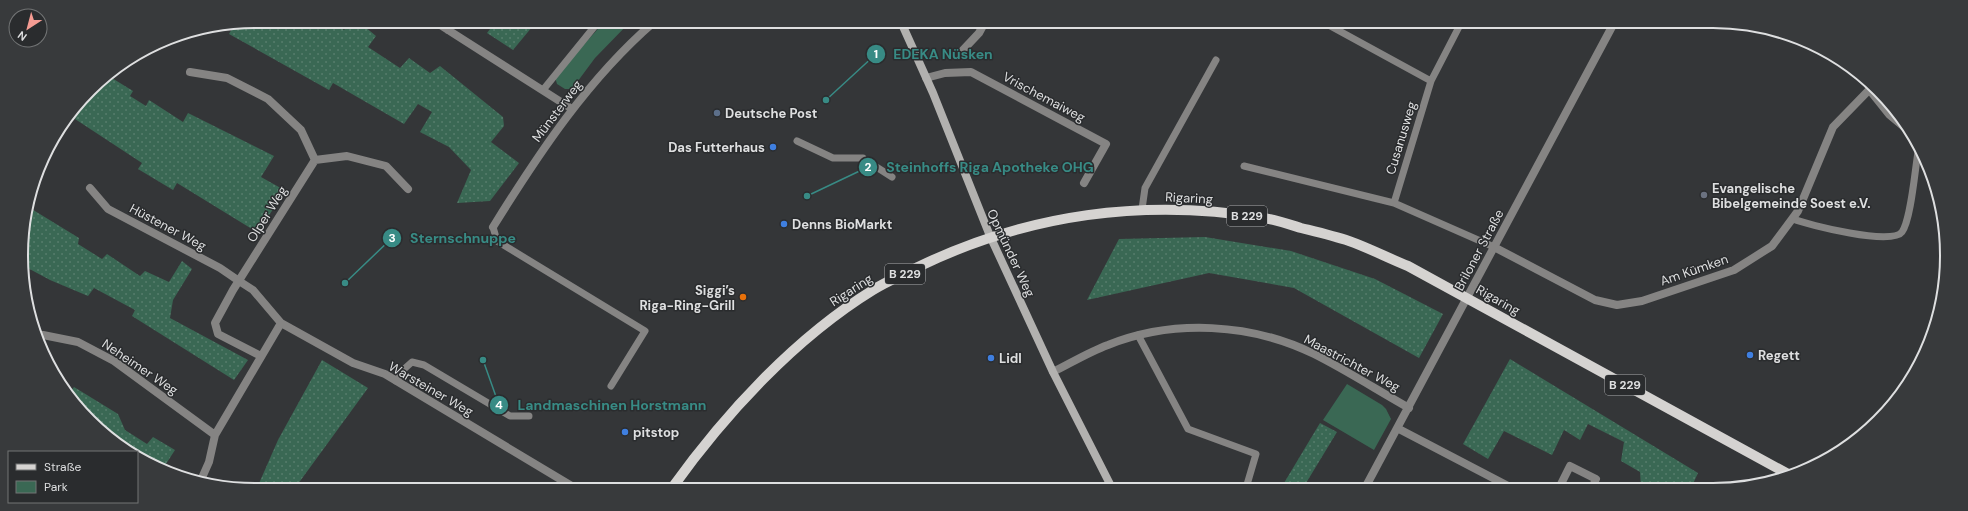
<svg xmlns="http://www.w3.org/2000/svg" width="1968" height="511" font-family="'DM Sans',sans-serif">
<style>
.green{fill:#3a6854}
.garden{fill:url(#garden-dots)}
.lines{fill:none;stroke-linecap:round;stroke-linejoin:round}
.lane{stroke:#858483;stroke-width:7}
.street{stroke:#858483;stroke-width:8}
.secondary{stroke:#b2b1af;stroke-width:8}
.primary{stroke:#d5d3d1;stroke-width:10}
.service-dot{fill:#5c6f8a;stroke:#2a2c2e;stroke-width:1.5}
.shop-dot{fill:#3f7fe0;stroke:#2a2c2e;stroke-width:1.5}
.worship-dot{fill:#6b7280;stroke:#2a2c2e;stroke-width:1.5}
.food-dot{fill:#e8710a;stroke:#2a2c2e;stroke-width:1.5}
.labels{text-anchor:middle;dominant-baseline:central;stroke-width:3;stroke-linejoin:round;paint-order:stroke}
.shield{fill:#2a2c2e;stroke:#a8a9ab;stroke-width:1}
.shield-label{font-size:12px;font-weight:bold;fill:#dedfe0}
.street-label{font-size:13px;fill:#dedfe0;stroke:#2a2c2e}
.poi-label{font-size:13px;font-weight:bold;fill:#dedfe0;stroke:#2a2c2e;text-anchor:start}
.rim{fill:none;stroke:#dedfe0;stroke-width:2}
.leader{fill:none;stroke:#388b85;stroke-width:1.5}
.callout-dot{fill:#388b85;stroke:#2a2c2e;stroke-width:1.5}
.mark-label{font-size:12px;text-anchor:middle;font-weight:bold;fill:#fff}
.callout-label{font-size:14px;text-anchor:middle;font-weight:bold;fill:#388b85;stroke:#2a2c2e;stroke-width:3;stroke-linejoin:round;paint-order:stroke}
</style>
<defs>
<pattern id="garden-dots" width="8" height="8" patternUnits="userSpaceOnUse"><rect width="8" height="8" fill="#3a6854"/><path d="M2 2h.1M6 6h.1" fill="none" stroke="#567d6c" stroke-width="1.8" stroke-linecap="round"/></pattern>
</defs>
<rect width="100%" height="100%" fill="#343638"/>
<!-- green -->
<path class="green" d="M 605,21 L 630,22 L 595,58 L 572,89 L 565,89 L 557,84 L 555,77 Z
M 1347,384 L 1382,405 L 1386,409 L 1391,419 L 1374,450 L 1323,420 Z"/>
<!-- garden -->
<path class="garden" d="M 256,21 L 331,21 L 344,30 L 352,21 L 358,21 L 376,36 L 368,47 L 400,68 L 409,58 L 430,73 L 440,66 L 503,117 L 504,126 L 491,142 L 519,163 L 490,201 L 457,203 L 471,170 L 449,147 L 420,132 L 432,112 L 418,104 L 404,124 L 333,83 L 329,90 L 229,34 L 234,25 Z
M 496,21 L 537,21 L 513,50 L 487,33 Z
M 107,75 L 133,91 L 130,96 L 146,106 L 149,100 L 183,122 L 188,113 L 274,156 L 261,177 L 286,191 L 257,232 L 177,183 L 173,190 L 138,169 L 142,163 L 75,119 C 83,104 92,85 107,75 Z
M 30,208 L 79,238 L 78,244 L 102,259 L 107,254 L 140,276 L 145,271 L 169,282 L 182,261 L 192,269 L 173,300 L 170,318 L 248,360 L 234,380 L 132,316 L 135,310 L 94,288 L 88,296 L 50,280 L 24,266 L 22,240 Z
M 1205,237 L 1291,251 L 1375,279 L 1443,314 L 1419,358 L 1294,288 L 1209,273 L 1087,300 L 1119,239 Z
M 1510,359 L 1698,473 L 1691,488 L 1641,488 L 1640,472 L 1621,461 L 1624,442 L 1588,424 L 1580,440 L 1564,430 L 1552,455 L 1504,431 L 1488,459 L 1463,444 Z
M 322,360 L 368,388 L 295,488 L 257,488 L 278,440 Z
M 74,387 L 118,414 L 125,430 L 147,444 L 153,437 L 175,450 L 164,467 L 138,458 L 137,452 L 131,452 L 70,398 L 67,393 L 68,394 Z
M 1320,423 L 1337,432 L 1303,488 L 1281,488 Z"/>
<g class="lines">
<!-- lane -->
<path class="lane" d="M 1323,22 L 1431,81
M 1229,25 L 1230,22
M 1868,86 L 1869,90 L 1889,115 L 1907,130
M 543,90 L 599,21
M 797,141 L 833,158 L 863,158
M 867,161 L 892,177
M 1244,166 L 1394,203 L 1494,247
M 1394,203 L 1431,81 L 1461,23
M 1142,209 L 1145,188 L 1216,60
M 1793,219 C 1809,225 1892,246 1902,232 C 1911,220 1915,169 1918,152
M 493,227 L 497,241 L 645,331 L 611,386
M 1138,335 L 1188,429 L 1256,454 L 1246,488
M 396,381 L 403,370 L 412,362 L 424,365 L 510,416 L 529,416"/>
<!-- street -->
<path class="street" d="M 434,21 L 572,109
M 448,30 L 455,21
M 963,50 L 979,33 L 985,22
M 190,72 L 227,78 L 268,99 L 301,130 L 315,160
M 926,78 L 945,73 L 971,72 L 1106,144 L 1084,183
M 90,188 L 108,209 L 220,268 L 239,281 L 253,290 L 281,323 L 353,363 L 385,374 L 575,488
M 493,227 C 539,153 588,79 654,22
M 1494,247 L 1595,300 L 1617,305 L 1642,301 L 1734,270 L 1772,246 L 1798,211 L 1833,127 L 1869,90
M 43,335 L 78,342 L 114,361 L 215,435
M 261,356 L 218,334 L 215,323 L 233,290 L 315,160 L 347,156 L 386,166 L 408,189
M 1053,372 C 1071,363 1089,352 1108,345 C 1173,319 1251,323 1314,354 C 1346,370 1377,390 1409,408
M 1397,428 L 1512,488
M 201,480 L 209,462 L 215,435 L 281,323
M 1365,488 L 1614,23
M 1559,488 L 1570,466 L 1596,479 L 1592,488"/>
<!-- secondary -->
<path class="secondary" d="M 901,22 L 933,93 L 990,236 L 1053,372 L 1112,488"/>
<!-- primary -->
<path class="primary" d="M 672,488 C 725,414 795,338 873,290 C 887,281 903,275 918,267 C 1027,214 1145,198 1264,218 C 1276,220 1288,224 1301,228 C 1317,232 1334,236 1349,241 C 1369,248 1388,258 1408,266 L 1788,474"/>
</g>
<!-- markers -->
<circle class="service-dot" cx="717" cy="113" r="4"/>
<g class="shop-dot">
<circle cx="773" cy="147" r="4"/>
<circle cx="784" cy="224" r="4"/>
<circle cx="1750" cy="355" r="4"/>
<circle cx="991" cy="358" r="4"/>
<circle cx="625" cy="432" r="4"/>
</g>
<circle class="worship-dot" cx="1704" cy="195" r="4"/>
<circle class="food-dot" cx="743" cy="297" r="4"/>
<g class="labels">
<!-- shield labels -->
<g class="shield">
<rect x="1227" y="206" width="40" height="20" rx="3"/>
<rect x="885" y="264" width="40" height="20" rx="3"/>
<rect x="1605" y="375" width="40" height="20" rx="3"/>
</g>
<g class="shield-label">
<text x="1247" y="216">B 229</text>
<text x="905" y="274">B 229</text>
<text x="1625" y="385">B 229</text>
</g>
<!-- street labels -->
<g class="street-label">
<text transform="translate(1044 97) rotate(28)">Vrischemaiweg</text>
<text transform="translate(557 111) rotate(-53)">Münsterweg</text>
<text transform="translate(1401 138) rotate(-73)">Cusanusweg</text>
<text transform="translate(1189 198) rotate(3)">Rigaring</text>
<text transform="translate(267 214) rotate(-58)">Olper Weg</text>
<text transform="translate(168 227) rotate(28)">Hüstener Weg</text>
<text transform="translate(1479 250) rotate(-62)">Briloner Straße</text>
<text transform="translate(1011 253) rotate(65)">Opmünder Weg</text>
<text transform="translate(1694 270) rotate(-19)">Am Kümken</text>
<text transform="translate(851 290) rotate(-33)">Rigaring</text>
<text transform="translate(1498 300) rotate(29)">Rigaring</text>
<text transform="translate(1352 363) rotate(28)">Maastrichter Weg</text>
<text transform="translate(140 367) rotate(34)">Neheimer Weg</text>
<text transform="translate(431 389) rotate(30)">Warsteiner Weg</text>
</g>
<!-- poi labels -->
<g class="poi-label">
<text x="725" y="113">Deutsche Post</text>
<text x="765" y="147" text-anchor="end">Das Futterhaus</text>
<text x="1712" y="188">Evangelische<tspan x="1712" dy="15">Bibelgemeinde Soest e.V.</tspan></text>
<text x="792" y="224">Denns BioMarkt</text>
<text x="735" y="290" text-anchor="end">Siggi’s<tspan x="735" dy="15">Riga-Ring-Grill</tspan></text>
<text x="1758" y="355">Regett</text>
<text x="999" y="358">Lidl</text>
<text x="633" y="432">pitstop</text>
</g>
</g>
<!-- crop -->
<path d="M0 0H1968V511H0ZM255 28H1713A227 227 0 0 1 1940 255V256A227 227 0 0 1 1713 483H255A227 227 0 0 1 28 256V255A227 227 0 0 1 255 28Z" fill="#383a3c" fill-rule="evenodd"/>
<path class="rim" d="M255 28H1713A227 227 0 0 1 1940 255V256A227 227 0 0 1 1713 483H255A227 227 0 0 1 28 256V255A227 227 0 0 1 255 28Z"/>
<!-- callouts -->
<path class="leader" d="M826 100L876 54M807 196L868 167M345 283L392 238M483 360L499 405"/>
<g class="callout-dot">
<circle cx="826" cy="100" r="4"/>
<circle cx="807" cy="196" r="4"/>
<circle cx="345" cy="283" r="4"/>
<circle cx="483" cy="360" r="4"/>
<circle cx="876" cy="54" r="10"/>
<circle cx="868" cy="167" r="10"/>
<circle cx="392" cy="238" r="10"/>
<circle cx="499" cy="405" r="10"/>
</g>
<g class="mark-label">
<text x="876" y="58">1</text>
<text x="868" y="171">2</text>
<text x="392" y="242">3</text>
<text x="499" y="409">4</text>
</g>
<g class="callout-label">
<text x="943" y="59">EDEKA Nüsken</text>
<text x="990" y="172">Steinhoffs Riga Apotheke OHG</text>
<text x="463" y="243">Sternschnuppe</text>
<text x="612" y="410">Landmaschinen Horstmann</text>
</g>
<!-- legend -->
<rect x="8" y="451" width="130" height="52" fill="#2a2c2e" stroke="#727475"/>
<rect x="16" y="464" width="20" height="6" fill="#d5d3d1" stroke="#727475"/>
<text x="44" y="471" font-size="12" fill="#dedfe0">Straße</text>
<rect x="16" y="481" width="20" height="12" fill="#3a6854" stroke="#727475"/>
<text x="44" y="491" font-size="12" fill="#dedfe0">Park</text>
<!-- north arrow -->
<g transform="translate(28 28) rotate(216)"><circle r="19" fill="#2a2c2e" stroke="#727475"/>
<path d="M0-3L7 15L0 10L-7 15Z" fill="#f59c93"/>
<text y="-6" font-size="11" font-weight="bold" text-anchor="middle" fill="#dedfe0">N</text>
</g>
</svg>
